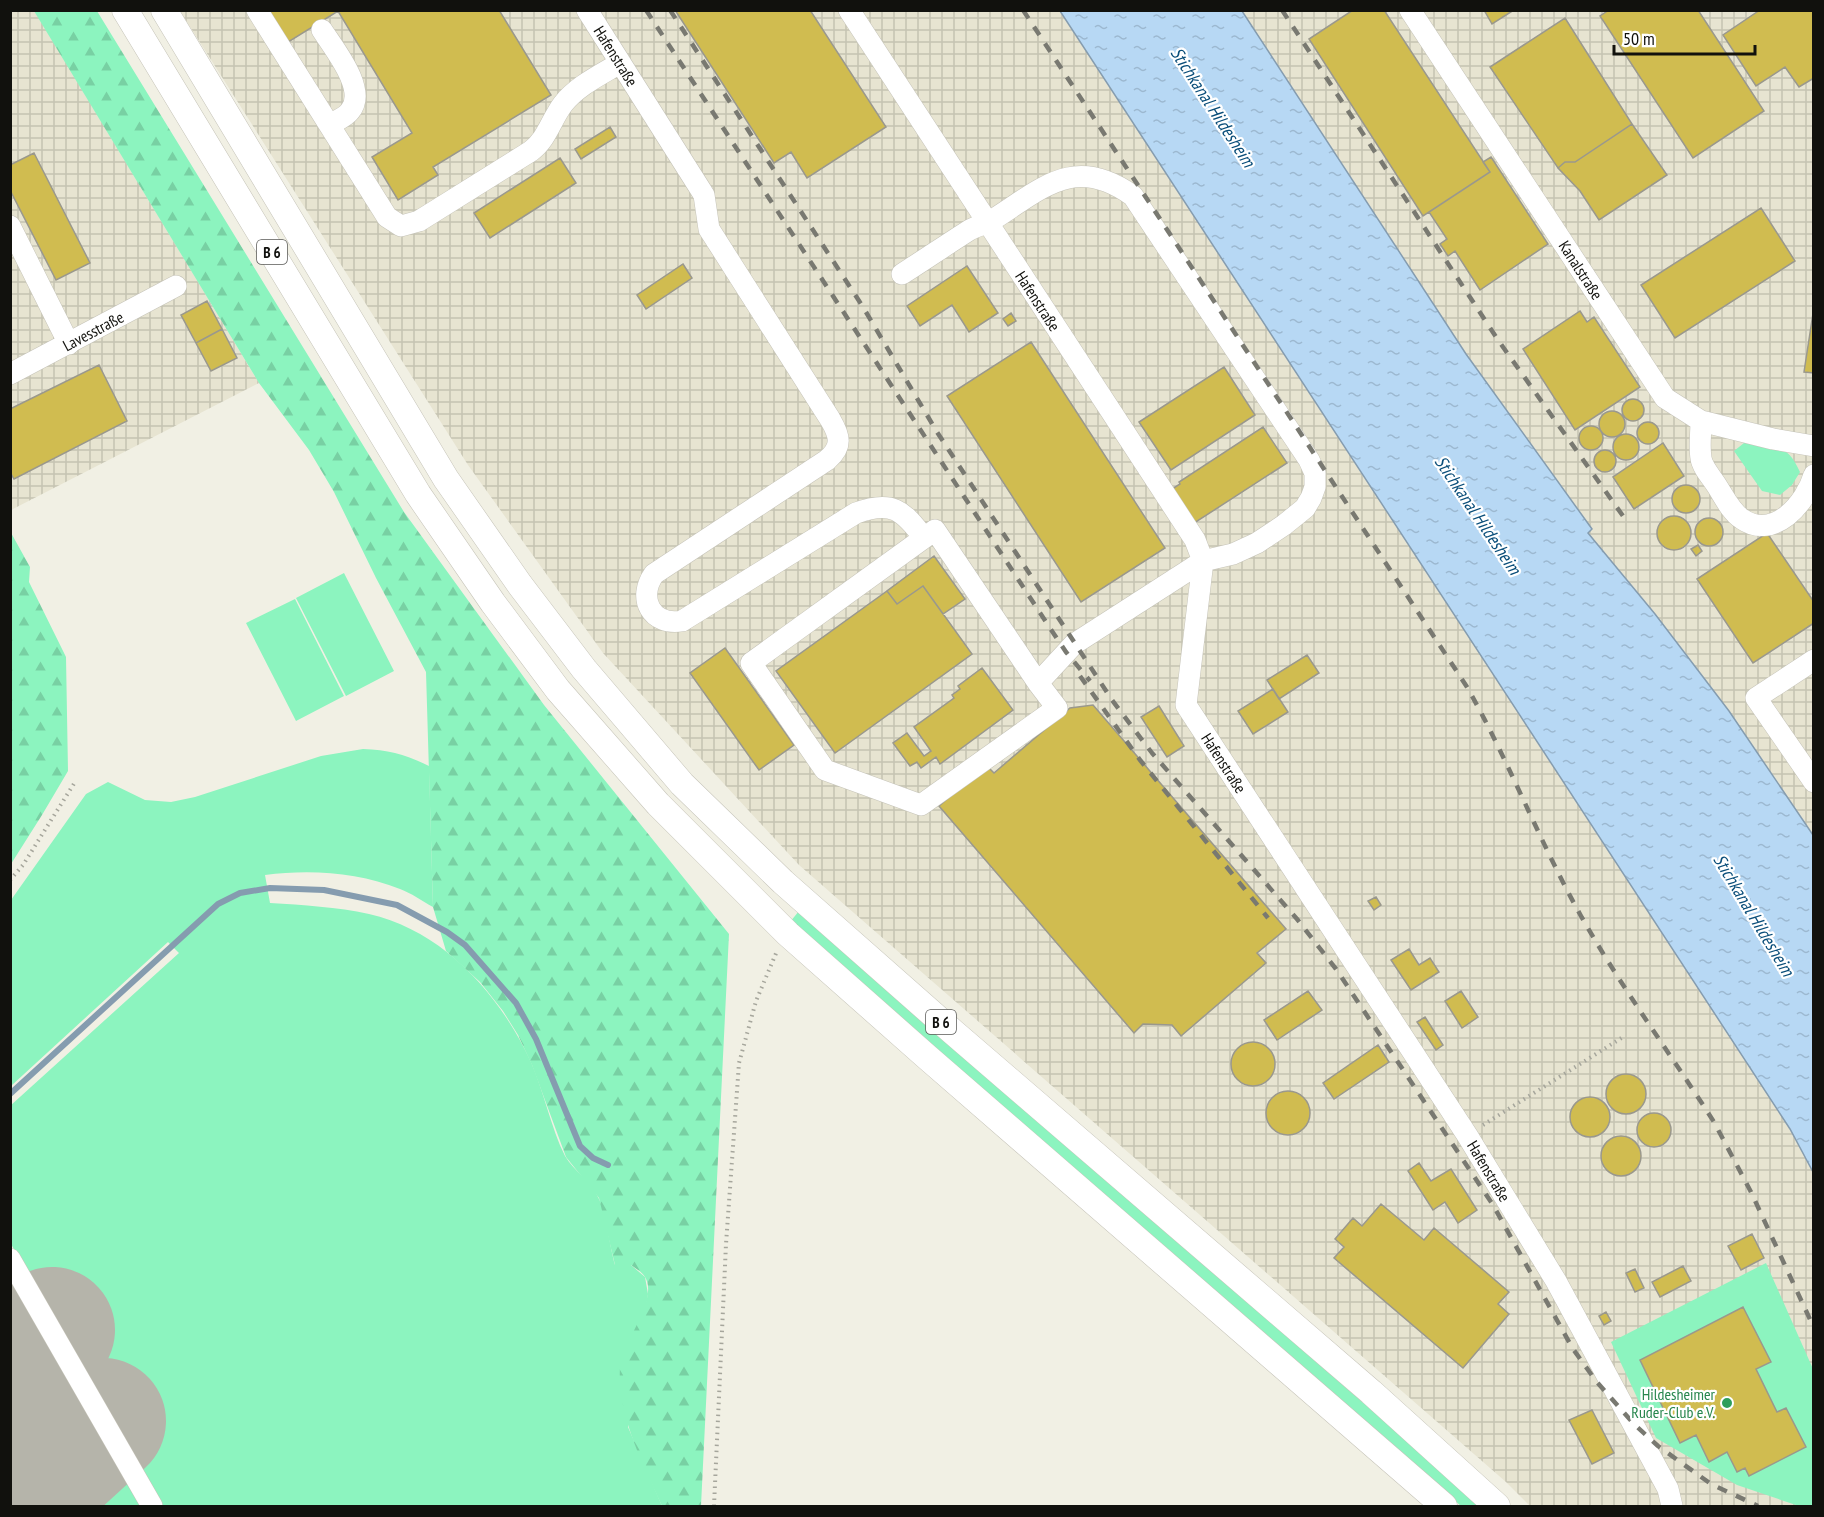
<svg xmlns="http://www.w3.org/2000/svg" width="1824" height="1517" font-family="'PT Sans Narrow',sans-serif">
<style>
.industrial{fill:url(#industrial-grid)}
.green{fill:#8cf4bf}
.forest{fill:url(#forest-firs)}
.water{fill:url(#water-ripples);stroke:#859caf;stroke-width:1.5}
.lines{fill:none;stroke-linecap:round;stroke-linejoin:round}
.stream{stroke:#859caf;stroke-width:6}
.taxiway{stroke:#b5b4aa;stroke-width:51}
.runway{stroke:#b5b4aa;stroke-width:126}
.building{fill:#d0bc50;stroke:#9a988d;stroke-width:1.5}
.minor-casing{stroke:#c6c4b9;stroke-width:22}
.major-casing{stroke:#c6c4b9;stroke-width:27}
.path{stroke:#a6a69c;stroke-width:4;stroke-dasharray:1.5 4.5;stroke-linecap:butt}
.minor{stroke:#fff;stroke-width:21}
.major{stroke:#fff;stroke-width:26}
.rail{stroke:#797971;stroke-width:4.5;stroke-dasharray:10 10;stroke-linecap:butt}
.leisure-dot{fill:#2e9e5b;stroke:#fff;stroke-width:2}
.labels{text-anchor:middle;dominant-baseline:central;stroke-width:4.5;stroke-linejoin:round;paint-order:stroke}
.shield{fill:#fff;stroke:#585856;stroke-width:1.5}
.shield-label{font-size:15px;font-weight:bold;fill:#11110d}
.street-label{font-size:16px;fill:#11110d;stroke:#fff}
.leisure-label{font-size:16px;fill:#27864d;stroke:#fff;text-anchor:end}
.water-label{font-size:18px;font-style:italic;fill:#0a4e7a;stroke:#fff}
</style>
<defs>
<pattern id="industrial-grid" width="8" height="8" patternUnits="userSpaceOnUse" patternTransform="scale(1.5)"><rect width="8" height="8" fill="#e7e4d1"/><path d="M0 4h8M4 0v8" fill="none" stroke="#c5c3b2"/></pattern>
<pattern id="forest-firs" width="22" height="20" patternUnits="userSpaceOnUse" patternTransform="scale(1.5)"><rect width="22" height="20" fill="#8cf4bf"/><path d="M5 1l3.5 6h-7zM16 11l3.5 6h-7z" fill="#78d0a3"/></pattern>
<pattern id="water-ripples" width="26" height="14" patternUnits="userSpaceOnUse" patternTransform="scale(1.5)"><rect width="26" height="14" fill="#b7d8f4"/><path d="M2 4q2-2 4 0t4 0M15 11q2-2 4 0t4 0" fill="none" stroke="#9cb8d0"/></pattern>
</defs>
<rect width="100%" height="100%" fill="#f1f0e4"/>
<!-- industrial -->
<path class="industrial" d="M 34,10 L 259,383 L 11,510 L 10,11 Z
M 180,11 L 1060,11 L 1790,1129 L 1813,1172 L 1813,1506 L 1530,1506 L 1506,1482 L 799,865 L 603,653 L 468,465 Z
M 1242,11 L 1813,11 L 1813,835 L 1655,614 L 1588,533 L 1592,529 L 1466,354 Z"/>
<!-- green -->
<path class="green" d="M 1744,443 C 1773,446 1787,442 1800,472 L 1792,485 L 1780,495 L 1762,491 L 1734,451 Z
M 344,573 L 394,671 L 346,696 L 296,598 Z
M 295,599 L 344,696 L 296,721 L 246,623 Z
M 363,749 C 389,750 405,754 429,766 L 433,907 C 422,901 411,893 400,889 C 358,872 309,869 265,875 L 270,903 C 303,905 337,907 369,914 C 444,931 500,995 531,1062 C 544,1092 551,1128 565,1156 C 574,1171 592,1182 599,1199 C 606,1214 610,1247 615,1265 L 631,1265 L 645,1277 L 648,1294 L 628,1427 L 662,1506 L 160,1506 L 11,1244 L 10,1106 L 179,953 L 168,942 L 11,1086 L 11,900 L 86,794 L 108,782 L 145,800 L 171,802 L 195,797 L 321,756 Z
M 799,911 L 1358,1398 L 1479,1506 L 1461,1506 L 790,922 Z
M 1766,1263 L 1813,1369 L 1813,1506 L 1799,1506 L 1737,1485 L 1656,1438 L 1611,1342 Z
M 64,1365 L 145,1506 L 11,1506 L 11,1413 Z"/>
<!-- forest -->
<path class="forest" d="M 34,11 L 97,11 L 404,512 L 544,705 L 729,934 L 701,1506 L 662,1506 C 643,1464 617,1415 620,1367 C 622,1343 659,1299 645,1277 C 642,1272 635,1268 631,1265 L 615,1265 L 599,1198 L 566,1157 L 532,1065 L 518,1035 L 503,1011 L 480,982 L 446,951 L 433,907 L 426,672 L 376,578 L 334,492 L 309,450 L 259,383 Z
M 10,531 L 30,567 L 29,582 L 66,657 L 68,771 L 42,815 L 11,864 Z"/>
<!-- water -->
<path class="water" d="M 1060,11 L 1242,11 L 1466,354 L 1592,529 L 1588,533 L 1655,614 L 1729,711 L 1813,835 L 1813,1172 L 1790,1129 Z"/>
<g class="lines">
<!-- stream -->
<path class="stream" d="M 10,1094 L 218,904 L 240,893 L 270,888 L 324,890 L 397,905 L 447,932 L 465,945 L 516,1003 L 536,1039 L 580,1146 L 593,1158 L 608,1165"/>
<!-- taxiway -->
<path class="taxiway" d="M 10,1291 L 91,1432"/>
<!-- runway -->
<path class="runway" d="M 10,1368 L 52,1330
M 10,1506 L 103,1421"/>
</g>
<!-- building -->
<path class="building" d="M 265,10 L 499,10 L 551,95 L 433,167 L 438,175 L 398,200 L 372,157 L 412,133 L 338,11 L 285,44 Z
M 675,10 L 810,10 L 886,127 L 807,178 L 791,152 L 774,163 Z
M 1353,10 L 1384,10 L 1490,172 L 1423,216 L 1309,39 Z
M 1484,10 L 1514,10 L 1492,24 Z
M 1609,10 L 1698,10 L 1764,111 L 1693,158 L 1600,16 Z
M 1760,10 L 1814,10 L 1814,78 L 1799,87 L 1785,67 L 1756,86 L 1723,35 Z
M 1565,18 L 1632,124 L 1575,162 L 1565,162 L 1558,168 L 1490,67 Z
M 1632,124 L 1667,175 L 1599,220 L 1580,191 L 1558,168 L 1565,162 L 1575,162 Z
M 610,127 L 616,137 L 581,159 L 575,149 Z
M 34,153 L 90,263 L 56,280 L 10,190 L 10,165 Z
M 1491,157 L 1548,244 L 1480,290 L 1455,251 L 1448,256 L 1440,244 L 1447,239 L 1429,212 L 1490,172 L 1483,162 Z
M 560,158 L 576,183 L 490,238 L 474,213 Z
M 1761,208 L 1795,261 L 1675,338 L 1641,285 Z
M 683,264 L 692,278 L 646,309 L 637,295 Z
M 967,266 L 998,313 L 969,332 L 952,305 L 920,326 L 907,306 Z
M 207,301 L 222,329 L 196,343 L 181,315 Z
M 1814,307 L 1814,373 L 1804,372 Z
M 1580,311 L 1587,322 L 1594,317 L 1640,387 L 1575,430 L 1523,349 Z
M 1011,313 L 1016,321 L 1008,326 L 1003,319 Z
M 222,329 L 237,358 L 211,371 L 196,343 Z
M 1031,342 L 1165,548 L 1081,602 L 947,396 Z
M 99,365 L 127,421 L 14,479 L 10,472 L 10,409 Z
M 1224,367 L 1255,415 L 1171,470 L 1139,422 Z
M1622 410a11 11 0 1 1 22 0a11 11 0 1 1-22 0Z
M1599 424a13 13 0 1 1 26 0a13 13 0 1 1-26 0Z
M1637 433a11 11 0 1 1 22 0a11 11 0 1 1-22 0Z
M1579 438a12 12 0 1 1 24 0a12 12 0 1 1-24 0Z
M 1263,427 L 1287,463 L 1188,527 L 1166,493 L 1180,484 L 1179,482 Z
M1613 447a13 13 0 1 1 26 0a13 13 0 1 1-26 0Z
M 1663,443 L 1684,476 L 1634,509 L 1613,477 Z
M1594 461a11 11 0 1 1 22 0a11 11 0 1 1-22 0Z
M1672 499a14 14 0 1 1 28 0a14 14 0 1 1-28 0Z
M1657 533a17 17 0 1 1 34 0a17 17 0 1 1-34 0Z
M1695 532a14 14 0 1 1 28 0a14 14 0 1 1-28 0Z
M 1767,533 L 1814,602 L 1814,623 L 1753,663 L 1697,579 Z
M 1698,545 L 1702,551 L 1696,556 L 1691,549 Z
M 934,556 L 965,599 L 943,614 L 923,586 L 897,604 L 887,591 Z
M 923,586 L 972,654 L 835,753 L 776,671 L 887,591 L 897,604 Z
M 725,648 L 794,745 L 759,770 L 690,673 Z
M 1307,655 L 1319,673 L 1279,699 L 1267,680 Z
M 982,668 L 1013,710 L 940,764 L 936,757 L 921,768 L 917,762 L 910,766 L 893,743 L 907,733 L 924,756 L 931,751 L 914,727 L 954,698 L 952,695 L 960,689 L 958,686 Z
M 1273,689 L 1288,712 L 1253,734 L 1238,711 Z
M 1093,705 L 1286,929 L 1257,953 L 1266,963 L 1181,1036 L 1172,1025 L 1143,1024 L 1134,1033 L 939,806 L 986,765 L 994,773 L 1070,708 Z
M 1159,706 L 1184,746 L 1167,757 L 1141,717 Z
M 1376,897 L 1381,905 L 1374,910 L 1368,901 Z
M 1409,949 L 1419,965 L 1430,958 L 1439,972 L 1411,990 L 1391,960 Z
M 1308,991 L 1322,1010 L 1277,1040 L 1264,1020 Z
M 1461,991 L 1478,1017 L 1462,1028 L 1445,1001 Z
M 1425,1017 L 1443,1045 L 1436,1050 L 1417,1022 Z
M1231 1064a22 22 0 1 1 44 0a22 22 0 1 1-44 0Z
M 1378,1045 L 1389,1062 L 1334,1099 L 1323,1083 Z
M1606 1094a20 20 0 1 1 40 0a20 20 0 1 1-40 0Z
M1266 1113a22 22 0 1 1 44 0a22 22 0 1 1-44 0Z
M1570 1117a20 20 0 1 1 40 0a20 20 0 1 1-40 0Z
M1637 1130a17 17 0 1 1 34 0a17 17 0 1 1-34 0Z
M1601 1156a20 20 0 1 1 40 0a20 20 0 1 1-40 0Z
M 1419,1163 L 1431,1181 L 1451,1169 L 1477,1210 L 1458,1223 L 1445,1202 L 1433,1210 L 1408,1171 Z
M 1381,1204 L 1424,1240 L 1434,1228 L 1509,1292 L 1498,1304 L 1509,1314 L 1463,1368 L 1334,1258 L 1344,1247 L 1335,1239 L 1353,1218 L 1362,1226 Z
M 1752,1234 L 1764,1258 L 1741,1270 L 1728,1246 Z
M 1683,1266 L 1691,1281 L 1660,1297 L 1652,1282 Z
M 1635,1269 L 1644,1288 L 1635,1292 L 1626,1273 Z
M 1743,1307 L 1771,1362 L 1756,1369 L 1777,1412 L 1786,1408 L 1806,1447 L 1749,1476 L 1745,1468 L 1737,1472 L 1727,1452 L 1709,1462 L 1696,1435 L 1680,1443 L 1640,1360 Z
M 1606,1312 L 1611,1321 L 1604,1325 L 1599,1316 Z
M 1592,1410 L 1614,1453 L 1592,1464 L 1569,1420 Z"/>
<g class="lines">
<defs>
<path id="minor" d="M 257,10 L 387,217 L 401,226 L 419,221 L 531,151 C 547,139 551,120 563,104 C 577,86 600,75 620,63
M 587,10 L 704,195 L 709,229 L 830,419 C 840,436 843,446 827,460 L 654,574 C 637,598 651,626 682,621 L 856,513 C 892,500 903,510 924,538
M 849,10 L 1195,540 L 1203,561 L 1186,705 L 1467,1135 L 1556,1281 L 1668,1489 L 1672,1506
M 1410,10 L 1665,398 L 1701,421 L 1773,439 L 1814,446
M 322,30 C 334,49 368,90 350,111 C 346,117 336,121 330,124
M 10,226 L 69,344
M 902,274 C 924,260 946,245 968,231 C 974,227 982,225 989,222 C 1041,190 1073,153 1133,196 L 1309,460 L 1315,473 L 1315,487 L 1311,498 L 1305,508 L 1284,525 L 1257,543 L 1233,554 L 1203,561 L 1074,644 L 1038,683 L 935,530 L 751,663 L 825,770 L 921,805 L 1057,708 L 1038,683
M 10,374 L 176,286
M 1701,421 C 1701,433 1699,446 1701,458 C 1702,467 1712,478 1717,486 C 1724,497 1731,512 1742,519 C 1774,541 1806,503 1814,475
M 1814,660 L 1756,698 L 1814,782
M 10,1259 L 152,1506"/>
<path id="major" d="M 125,10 L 418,494 L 493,603 L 558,690 L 658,804 L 788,934 L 927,1057 L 1444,1506
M 164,10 L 446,479 L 520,585 L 584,669 L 682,784 L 783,882 L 953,1032 L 1371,1392 L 1497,1506"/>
</defs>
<!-- minor casing -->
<use href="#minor" class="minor-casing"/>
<!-- major casing -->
<use href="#major" class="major-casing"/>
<!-- path -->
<path class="path" d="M 10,880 L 23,865 L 75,782
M 1483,1125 L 1623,1037
M 714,1506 L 726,1244 L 739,1063 L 756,1001 L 777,951"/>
<!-- minor -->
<use href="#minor" class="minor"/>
<!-- major -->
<use href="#major" class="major"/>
<!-- rail -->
<path class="rail" d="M 646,10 L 1048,625 L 1066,652 L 1090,681
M 670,10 L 863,307 L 937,432 L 1112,700 L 1152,753 L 1297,919 L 1336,969 L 1493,1205 L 1573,1349 L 1596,1381 L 1634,1424 L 1658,1446 L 1711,1484 L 1758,1506
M 1023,10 L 1467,687 C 1509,761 1539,841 1581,916 C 1621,987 1670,1053 1714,1122 L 1751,1192 L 1814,1328
M 1282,10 L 1498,340 L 1623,516
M 1080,676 L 1140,760 L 1268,918"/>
</g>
<!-- markers -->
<circle class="leisure-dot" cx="1727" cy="1403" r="6"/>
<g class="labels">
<!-- shield labels -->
<g class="shield">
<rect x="257" y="240" width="30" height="24" rx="4.5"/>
<rect x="926" y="1010" width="30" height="24" rx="4.5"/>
</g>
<g class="shield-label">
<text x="272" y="252">B 6</text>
<text x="941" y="1022">B 6</text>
</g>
<!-- street labels -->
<g class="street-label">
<text transform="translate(616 56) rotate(58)">Hafenstraße</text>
<text transform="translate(1581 270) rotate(57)">Kanalstraße</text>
<text transform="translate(1038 301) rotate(57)">Hafenstraße</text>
<text transform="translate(93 331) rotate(-28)">Lavesstraße</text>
<text transform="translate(1224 763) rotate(57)">Hafenstraße</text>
<text transform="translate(1489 1171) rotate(59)">Hafenstraße</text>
</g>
<!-- leisure labels -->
<g class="leisure-label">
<text x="1715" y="1394">Hildesheimer<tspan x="1715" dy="18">Ruder-Club e.V.</tspan></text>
</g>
<!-- water labels -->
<g class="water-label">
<text transform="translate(1213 107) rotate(57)">Stichkanal Hildesheim</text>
<text transform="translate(1478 515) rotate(56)">Stichkanal Hildesheim</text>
<text transform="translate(1754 915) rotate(59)">Stichkanal Hildesheim</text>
</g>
</g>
<!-- border -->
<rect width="1824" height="1517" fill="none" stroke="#11110d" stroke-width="24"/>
<!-- scale -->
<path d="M1614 45v9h141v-9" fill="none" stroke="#11110d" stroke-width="3"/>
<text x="1623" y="45" font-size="18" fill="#11110d" stroke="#ffffff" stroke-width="4.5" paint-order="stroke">50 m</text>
</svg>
